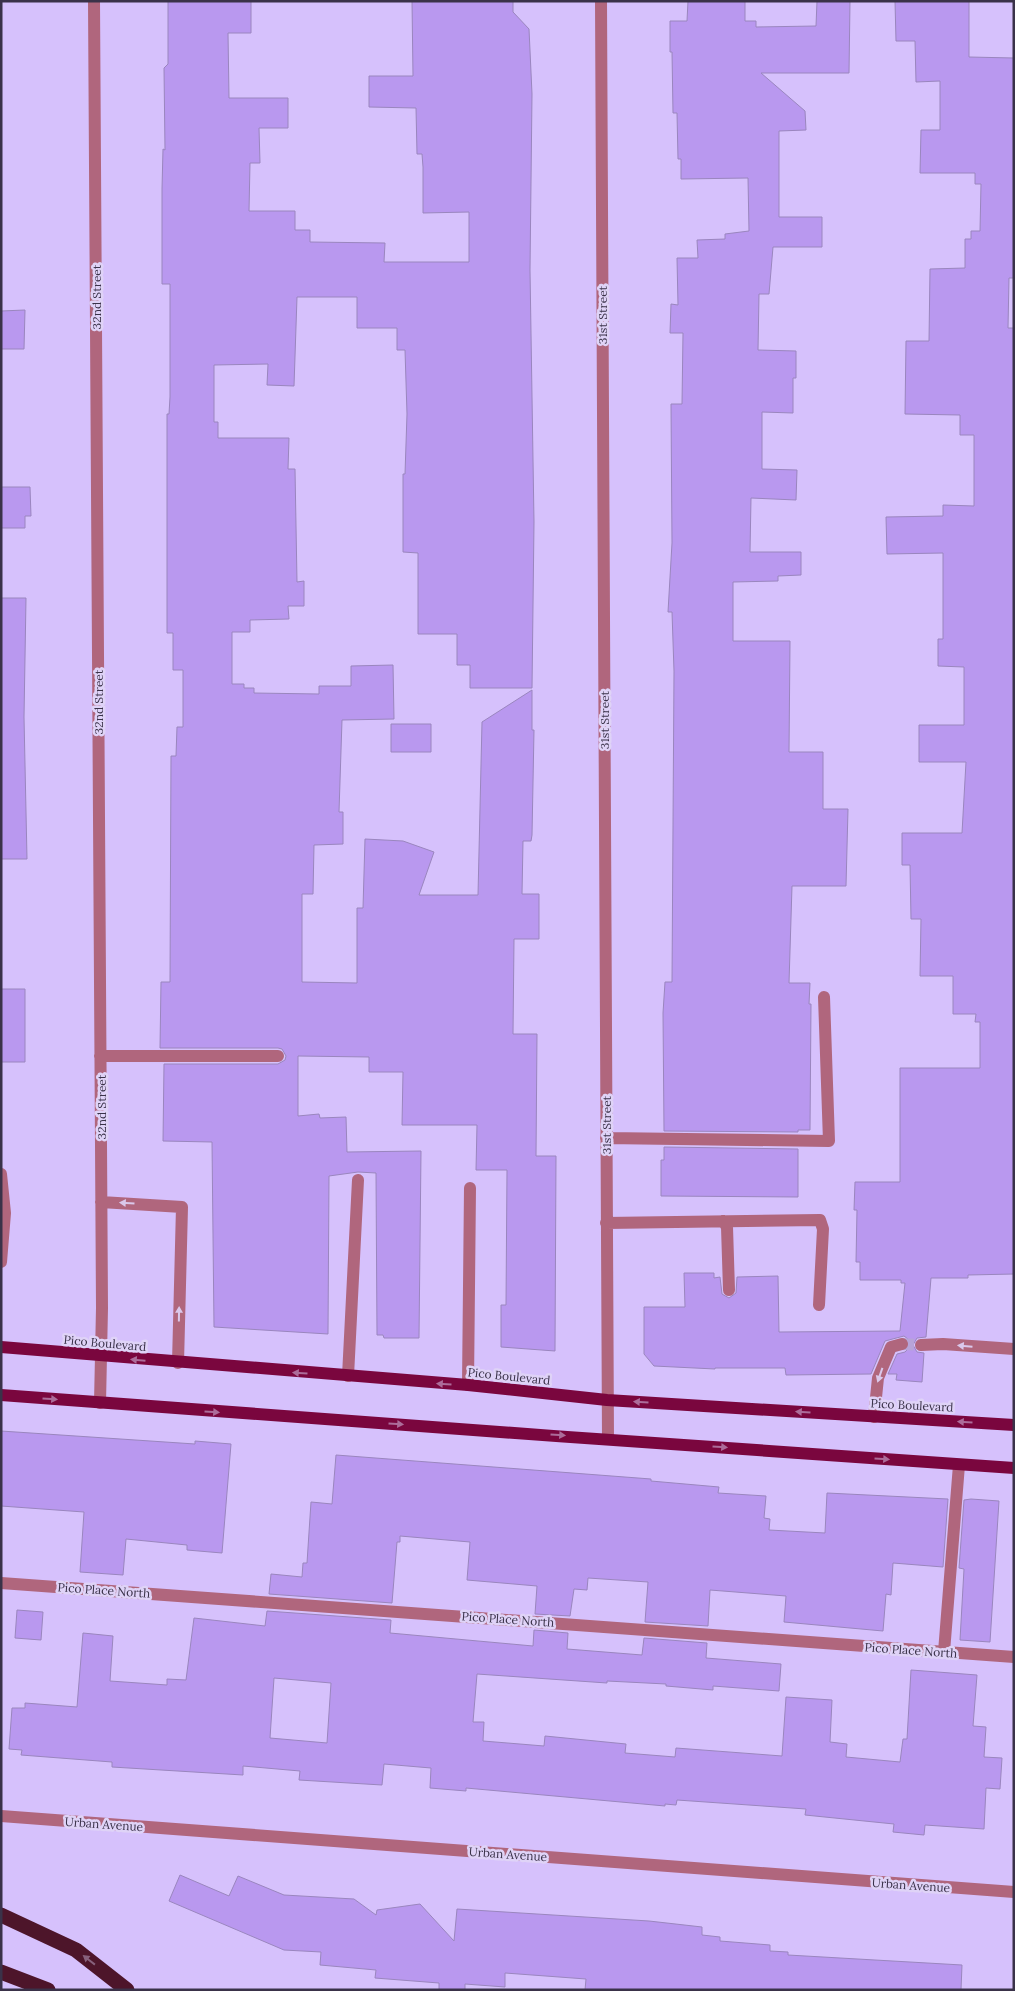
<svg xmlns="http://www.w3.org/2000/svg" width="1015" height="1991" font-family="Lora,serif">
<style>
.building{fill:#b998ef;stroke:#9a86be;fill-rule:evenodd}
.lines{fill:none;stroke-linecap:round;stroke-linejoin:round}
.minor-tunnel{stroke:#b7a4d8;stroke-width:12;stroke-dasharray:12 6;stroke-linecap:butt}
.minor{stroke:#b0667d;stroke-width:12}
.major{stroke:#7a063e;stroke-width:12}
.highway{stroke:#4d152a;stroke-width:15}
.oneway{fill:#dac8eb}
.oneway2{fill:#ac6c9a}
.oneway3{fill:#87617c}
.labels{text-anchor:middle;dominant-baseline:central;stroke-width:5;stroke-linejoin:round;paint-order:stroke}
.street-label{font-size:12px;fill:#3a3249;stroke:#dfd3f7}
</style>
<rect width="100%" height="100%" fill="#d6c1fc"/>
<!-- building -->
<path class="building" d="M 168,1 L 251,1 L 251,33 L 228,33 L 229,98 L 288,98 L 288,128 L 259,128 L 260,163 L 250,163 L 249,211 L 295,211 L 295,230 L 310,230 L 310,242 L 385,243 L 384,262 L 469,262 L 469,212 L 423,213 L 423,167 L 422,154 L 417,154 L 416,108 L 369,107 L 369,76 L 413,76 L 412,1 L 513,1 L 513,12 L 529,29 L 532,94 L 530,270 L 534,522 L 532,688 L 470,688 L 470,665 L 457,665 L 457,634 L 418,634 L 418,553 L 403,552 L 403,474 L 405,474 L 407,414 L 405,350 L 397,350 L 397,328 L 357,328 L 357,297 L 297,297 L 294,386 L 267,385 L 268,364 L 214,365 L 214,422 L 218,422 L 218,438 L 289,438 L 288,469 L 295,469 L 297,582 L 304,581 L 304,606 L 288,606 L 289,619 L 250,620 L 250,632 L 232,632 L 232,684 L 244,684 L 244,688 L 254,688 L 254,693 L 319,694 L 319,686 L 351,686 L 351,666 L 393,665 L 394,719 L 342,720 L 339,812 L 343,812 L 343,844 L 314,845 L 313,894 L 302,894 L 302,982 L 357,983 L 357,908 L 363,908 L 365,839 L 403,841 L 434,852 L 419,895 L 478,895 L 482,722 L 532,690 L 532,730 L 534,730 L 532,835 L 531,841 L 523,841 L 522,894 L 539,894 L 539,939 L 514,939 L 513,1034 L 537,1034 L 536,1156 L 556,1156 L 555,1351 L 501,1347 L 501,1305 L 506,1305 L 507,1170 L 476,1170 L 477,1125 L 402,1125 L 403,1072 L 369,1072 L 369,1057 L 298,1056 L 298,1116 L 319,1114 L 320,1118 L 346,1117 L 347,1152 L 421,1151 L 419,1338 L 384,1338 L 383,1335 L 377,1335 L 376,1173 L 358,1172 L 329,1176 L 328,1334 L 214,1327 L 212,1142 L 163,1141 L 164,1064 L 278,1064 L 285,1060 L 286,1056 L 282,1049 L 278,1048 L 160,1048 L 161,982 L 170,982 L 171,756 L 176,756 L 177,727 L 183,727 L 183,670 L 173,670 L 173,633 L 167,633 L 167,414 L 169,414 L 170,397 L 170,284 L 162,284 L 162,189 L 163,149 L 165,150 L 164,68 L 168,64 Z
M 688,1 L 745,1 L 745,21 L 756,21 L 756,27 L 816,26 L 817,1 L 850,1 L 849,73 L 761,73 L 805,111 L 806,130 L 779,131 L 779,217 L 822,217 L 822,247 L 773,247 L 769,294 L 759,294 L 758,350 L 796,351 L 796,378 L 793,378 L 793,413 L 762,412 L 762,469 L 797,470 L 796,500 L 751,498 L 750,552 L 801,552 L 801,575 L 778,576 L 778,581 L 733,582 L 733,641 L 790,641 L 789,752 L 823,752 L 823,809 L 848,809 L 846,886 L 792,886 L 789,983 L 810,983 L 809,1004 L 811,1004 L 810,1130 L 798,1130 L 798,1132 L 664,1131 L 663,1013 L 665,982 L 672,982 L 674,671 L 672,612 L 668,612 L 672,543 L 671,404 L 682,404 L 683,333 L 670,333 L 671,304 L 678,305 L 677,258 L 698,258 L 697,240 L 725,239 L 725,234 L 749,231 L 748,178 L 681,179 L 681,159 L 678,159 L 677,113 L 673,113 L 672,52 L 670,52 L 670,21 L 687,21 Z
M 895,1 L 969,1 L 969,57 L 1014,58 L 1014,278 L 1009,278 L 1008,328 L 1014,328 L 1014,1274 L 968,1275 L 968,1278 L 931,1278 L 926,1337 L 917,1338 L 913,1345 L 917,1352 L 924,1353 L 922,1382 L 896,1380 L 897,1374 L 888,1374 L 897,1354 L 905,1352 L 910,1347 L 908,1339 L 904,1336 L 885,1341 L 871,1374 L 786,1375 L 785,1368 L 715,1368 L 715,1369 L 654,1366 L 644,1354 L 644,1307 L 685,1307 L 684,1273 L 714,1273 L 714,1278 L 720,1277 L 722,1294 L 729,1298 L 736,1293 L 737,1277 L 778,1276 L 779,1332 L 900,1331 L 905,1283 L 901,1283 L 901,1280 L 860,1280 L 860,1262 L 856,1262 L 857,1210 L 854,1210 L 855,1182 L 900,1182 L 900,1068 L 980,1068 L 980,1022 L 975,1022 L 976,1014 L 953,1014 L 953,976 L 920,976 L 921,919 L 911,919 L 910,865 L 902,865 L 902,833 L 962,833 L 966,762 L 919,762 L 919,725 L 964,725 L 964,667 L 938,666 L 938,639 L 943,639 L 943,553 L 887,554 L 886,517 L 943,516 L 943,505 L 974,506 L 974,435 L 960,435 L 960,415 L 905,414 L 906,341 L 929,341 L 930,269 L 965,268 L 965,239 L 971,239 L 971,231 L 980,231 L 981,184 L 975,184 L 975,173 L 920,173 L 921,130 L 940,130 L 940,81 L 916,82 L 915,41 L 896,41 Z
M 25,310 L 24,349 L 1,349 L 1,311 Z
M 1,487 L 30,487 L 31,516 L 25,516 L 25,528 L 1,528 Z
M 1,598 L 26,598 L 24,717 L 27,859 L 1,859 Z
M 391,724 L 431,724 L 431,752 L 391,752 Z
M 1,989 L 25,989 L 25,1062 L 1,1062 Z
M 664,1147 L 798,1149 L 798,1197 L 661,1196 L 661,1160 L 664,1160 Z
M 1,1431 L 195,1444 L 195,1441 L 231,1444 L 222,1553 L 187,1550 L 187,1545 L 126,1539 L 123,1575 L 80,1572 L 84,1512 L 1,1506 Z
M 336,1455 L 651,1479 L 651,1481 L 719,1487 L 718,1493 L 766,1496 L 764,1518 L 770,1519 L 769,1530 L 825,1533 L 827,1493 L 948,1499 L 943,1567 L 893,1563 L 891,1595 L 886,1594 L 883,1631 L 784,1622 L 786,1596 L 710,1590 L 708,1626 L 645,1622 L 648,1582 L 588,1578 L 587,1590 L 574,1589 L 570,1616 L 535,1614 L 537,1586 L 467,1580 L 470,1542 L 400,1536 L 400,1542 L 397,1542 L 392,1603 L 269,1594 L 271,1574 L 302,1577 L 303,1563 L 307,1563 L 311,1502 L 332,1504 Z
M 971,1499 L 999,1501 L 990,1642 L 960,1640 L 964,1569 L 959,1568 L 964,1500 Z
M 17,1610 L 43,1612 L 41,1640 L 15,1638 Z
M 267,1611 L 391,1620 L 390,1633 L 533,1646 L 534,1630 L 568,1633 L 567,1649 L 642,1655 L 644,1638 L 707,1643 L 706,1658 L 781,1664 L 779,1691 L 713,1686 L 713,1690 L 666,1686 L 666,1684 L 607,1681 L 607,1683 L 477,1674 L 473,1722 L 484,1722 L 483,1741 L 544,1746 L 545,1736 L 626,1744 L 625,1753 L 675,1757 L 676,1748 L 782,1756 L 786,1697 L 832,1700 L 830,1742 L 847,1744 L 846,1757 L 900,1762 L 903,1739 L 907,1739 L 911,1670 L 977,1675 L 973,1726 L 986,1727 L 984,1757 L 1002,1758 L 1000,1789 L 986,1788 L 984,1829 L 925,1825 L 924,1835 L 893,1832 L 894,1824 L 805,1815 L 806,1809 L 677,1800 L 676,1805 L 665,1804 L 665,1806 L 466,1788 L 466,1791 L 430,1788 L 431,1768 L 384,1764 L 382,1785 L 299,1780 L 300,1771 L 243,1766 L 243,1775 L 112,1767 L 112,1762 L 21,1755 L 22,1750 L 9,1749 L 12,1708 L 25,1708 L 25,1703 L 77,1707 L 83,1633 L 113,1636 L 110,1681 L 167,1685 L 167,1679 L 186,1680 L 194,1618 L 265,1626 ZM 274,1678 L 331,1683 L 327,1743 L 270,1738 Z
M 180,1875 L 229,1896 L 238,1876 L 284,1895 L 354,1899 L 376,1915 L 377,1910 L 420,1904 L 454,1941 L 457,1909 L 649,1921 L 702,1927 L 702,1935 L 720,1937 L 720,1941 L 770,1945 L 770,1951 L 788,1952 L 788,1955 L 962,1965 L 961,1990 L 585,1990 L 586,1979 L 505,1973 L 505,1987 L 465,1984 L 465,1990 L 439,1990 L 439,1983 L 375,1978 L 376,1970 L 320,1965 L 321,1952 L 284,1950 L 169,1901 Z"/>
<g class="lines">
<!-- minor-tunnel -->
<path class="minor-tunnel" d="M 902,1344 L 921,1345"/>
<!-- minor -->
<path class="minor" d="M 94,1 L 102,1308 L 100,1403
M 601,1 L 608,1439
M 100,1056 L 278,1056
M 606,1138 L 829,1141 L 824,997
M 1,1174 L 5,1213 L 1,1262
M 101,1202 L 182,1207 L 178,1363
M 723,1221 L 727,1227 L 729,1290
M 606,1223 L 820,1220 L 823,1229 L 819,1305
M 921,1345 L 943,1344 L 1014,1349
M 348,1376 L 358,1180
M 468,1385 L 470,1188
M 874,1417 L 878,1378 L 891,1347 L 902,1344
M 1,1583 L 1014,1657
M 944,1652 L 959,1465
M 1,1816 L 1014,1892"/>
<!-- major -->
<path class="major" d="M 1,1347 L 468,1385 L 607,1400 L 1014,1425
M 1,1395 C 339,1421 676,1445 1014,1468"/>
<!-- highway -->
<path class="highway" d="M 1,1915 L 76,1950 L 127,1990
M 1,1972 L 48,1990"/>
</g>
<!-- one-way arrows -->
<defs><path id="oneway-solid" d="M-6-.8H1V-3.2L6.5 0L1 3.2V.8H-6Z" transform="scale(1.25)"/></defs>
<g class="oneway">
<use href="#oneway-solid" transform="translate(127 1203) rotate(-176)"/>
<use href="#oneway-solid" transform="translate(179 1314) rotate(-89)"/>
<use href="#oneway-solid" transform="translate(965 1346) rotate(-175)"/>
<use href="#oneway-solid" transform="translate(880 1375) rotate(109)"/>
</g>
<g class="oneway2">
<use href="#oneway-solid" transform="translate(138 1360) rotate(-175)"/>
<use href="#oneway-solid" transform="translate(300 1373) rotate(-176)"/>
<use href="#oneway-solid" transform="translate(444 1384) rotate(-176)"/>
<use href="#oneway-solid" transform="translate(50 1399) rotate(4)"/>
<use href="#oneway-solid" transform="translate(641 1402) rotate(-176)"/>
<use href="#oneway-solid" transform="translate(212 1412) rotate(4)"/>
<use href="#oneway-solid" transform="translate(803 1412) rotate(-176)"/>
<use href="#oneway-solid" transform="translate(965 1422) rotate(-177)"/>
<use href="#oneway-solid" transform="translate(396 1424) rotate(4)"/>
<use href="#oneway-solid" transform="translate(558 1435) rotate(4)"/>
<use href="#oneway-solid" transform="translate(720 1447) rotate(4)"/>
<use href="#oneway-solid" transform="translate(882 1459) rotate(4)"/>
</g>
<use class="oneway3" href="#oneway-solid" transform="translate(89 1960) rotate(-142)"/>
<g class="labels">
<!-- street labels -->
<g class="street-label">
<text transform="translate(96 297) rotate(-90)">32nd Street</text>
<text transform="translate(602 315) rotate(-90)">31st Street</text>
<text transform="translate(98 702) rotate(-90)">32nd Street</text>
<text transform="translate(604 720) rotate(-90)">31st Street</text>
<text transform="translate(101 1107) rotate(-90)">32nd Street</text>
<text transform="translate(606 1125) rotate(-90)">31st Street</text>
<text transform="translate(105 1343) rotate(5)">Pico Boulevard</text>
<text transform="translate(509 1376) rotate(6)">Pico Boulevard</text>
<text transform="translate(912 1405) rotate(3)">Pico Boulevard</text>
<text transform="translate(104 1590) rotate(4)">Pico Place North</text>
<text transform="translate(508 1619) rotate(4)">Pico Place North</text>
<text transform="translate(911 1650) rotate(4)">Pico Place North</text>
<text transform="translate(104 1824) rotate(4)">Urban Avenue</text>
<text transform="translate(508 1854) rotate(4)">Urban Avenue</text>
<text transform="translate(911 1885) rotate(4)">Urban Avenue</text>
</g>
</g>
<!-- border -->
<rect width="1015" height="1991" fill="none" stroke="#3a3249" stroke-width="5"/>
</svg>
